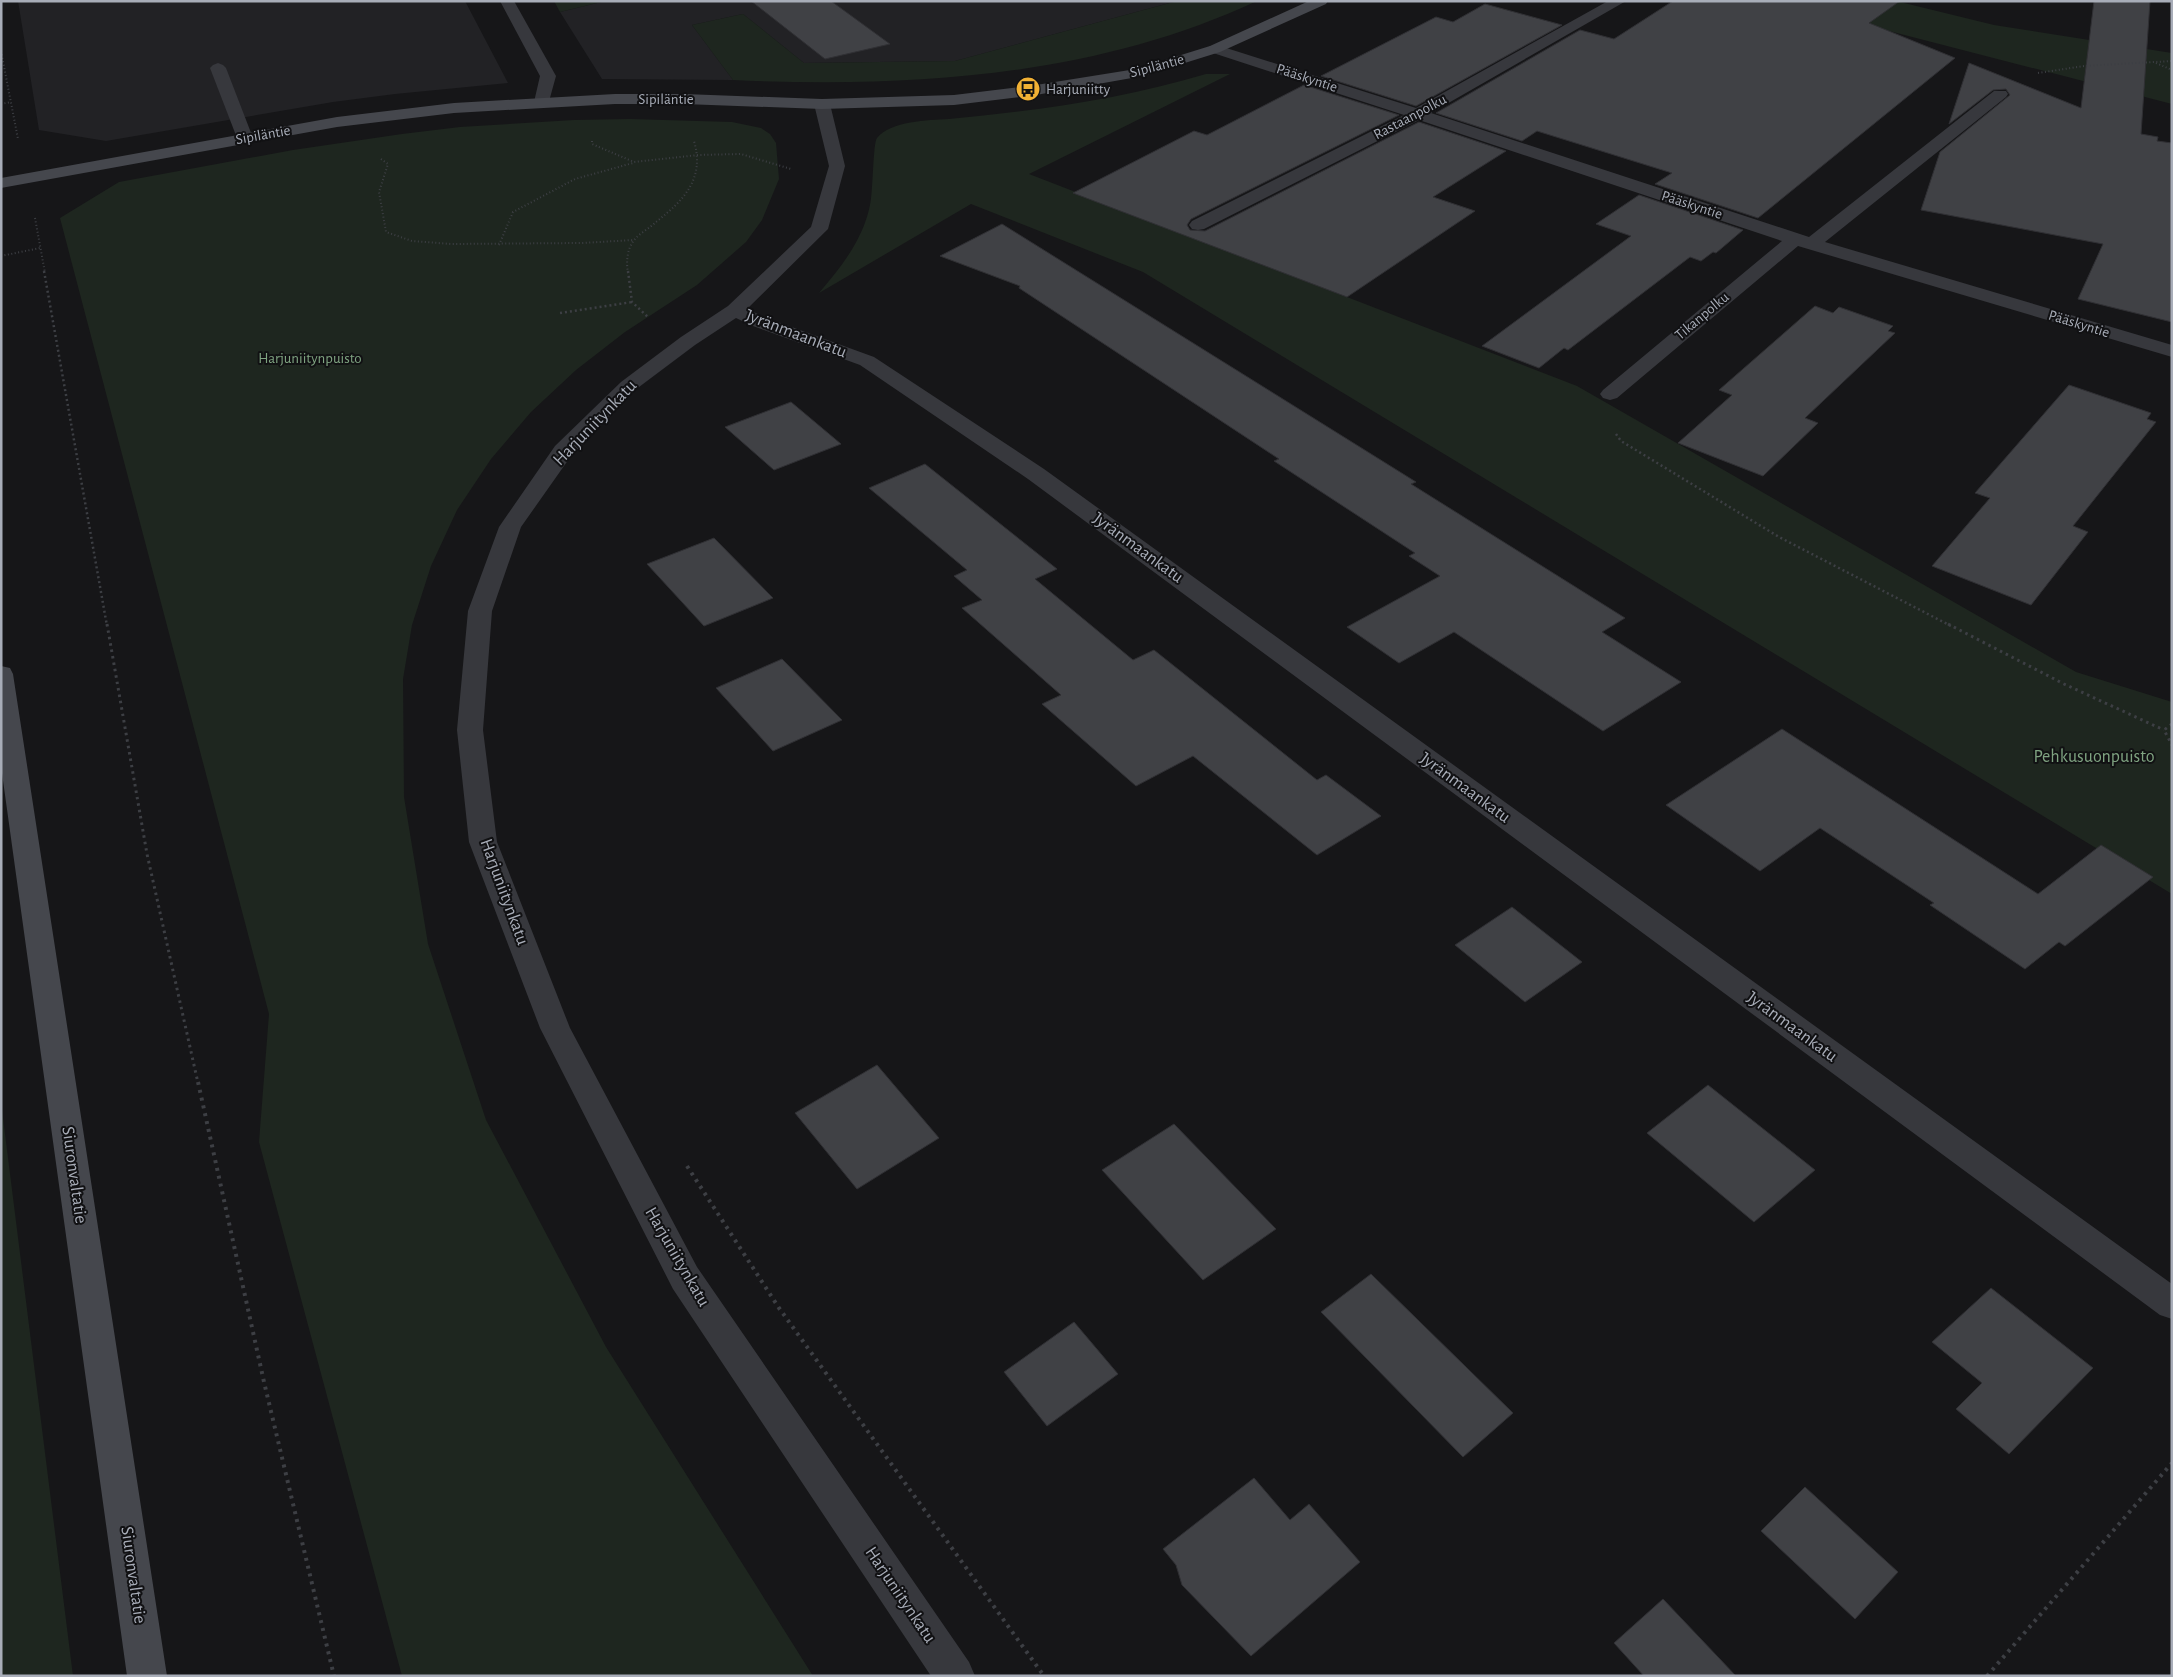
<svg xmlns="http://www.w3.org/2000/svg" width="2173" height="1677" font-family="'Alegreya Sans',sans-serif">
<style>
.built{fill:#222225}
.green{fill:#1e261f}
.building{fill:#404145;stroke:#303034}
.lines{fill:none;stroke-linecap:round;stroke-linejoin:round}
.path-far3{stroke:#3d3f44;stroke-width:2;stroke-dasharray:1 2.5;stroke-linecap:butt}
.path-far2{stroke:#3d3f44;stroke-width:2.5;stroke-dasharray:2 3;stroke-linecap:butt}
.path-far1{stroke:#3d3f44;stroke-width:3;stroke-dasharray:2.5 4;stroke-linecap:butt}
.path{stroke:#3d3f44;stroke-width:4;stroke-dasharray:3 5;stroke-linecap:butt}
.lane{fill:#37383d;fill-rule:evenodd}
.street{fill:#37383d;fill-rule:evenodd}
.secondary{fill:#45474d;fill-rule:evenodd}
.labels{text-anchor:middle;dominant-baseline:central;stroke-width:4;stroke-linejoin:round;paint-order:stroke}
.far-street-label{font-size:15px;fill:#a8adb8;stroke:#111113}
.far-poi-label{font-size:15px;fill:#a8adb8;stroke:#111113;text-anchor:start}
.far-park-label{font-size:15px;fill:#7fa381;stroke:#111113}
.street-label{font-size:18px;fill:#a8adb8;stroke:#111113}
.park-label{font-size:18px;fill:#7fa381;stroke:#111113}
</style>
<rect width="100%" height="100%" fill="#161618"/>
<!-- built -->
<path class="built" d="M 18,1 L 465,1 L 508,83 L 395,94 L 333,102 L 106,141 L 39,130 Z
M 605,1 L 1177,1 L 955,61 L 804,63 L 743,14 L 692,25 L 733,80 L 602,79 L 560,12 Z"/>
<!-- green -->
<path class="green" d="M 554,1 L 605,1 L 560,12 Z
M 1177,1 L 1257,1 C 1094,77 910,88 733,80 L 692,25 L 743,14 L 804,63 L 955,61 Z
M 1773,1 L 1896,1 L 1994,25 L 2172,53 L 2172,104 Z
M 1206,74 L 1230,74 L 1029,174 L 1577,386 L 2076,672 L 2172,702 L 2172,894 L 1143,272 L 971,204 L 819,293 C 841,267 863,240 870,205 C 873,194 873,142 877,138 C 891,121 928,120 949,119 C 1035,111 1123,99 1206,74 Z
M 630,119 L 732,122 L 761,128 L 770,134 L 776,143 L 779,179 L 762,220 L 746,242 L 697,285 L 625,332 L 576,370 L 531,412 L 491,459 L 457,510 L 431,566 L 412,625 L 403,679 L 404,797 L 428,944 L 486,1120 L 606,1347 L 813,1676 L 402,1676 L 259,1142 L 269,1014 L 60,218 L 119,182 L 293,150 L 402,134 L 460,127 L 574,120 Z
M 1,1102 L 73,1676 L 1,1676 Z"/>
<!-- building -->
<path class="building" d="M 751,1 L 831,1 L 890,44 L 825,59 Z
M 1673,1 L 1900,1 L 1869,23 L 1955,58 L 1758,218 L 1655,184 L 1672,173 L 1537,131 L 1522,141 L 1436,113 L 1580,30 L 1614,39 Z
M 2094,1 L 2150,1 L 2141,134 L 2158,137 L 2157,141 L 2172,143 L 2172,322 L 2078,299 L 2103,244 L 1921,210 L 1940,152 L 2010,95 L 2006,89 L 1993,90 L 1949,124 L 1969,63 L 2081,108 Z
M 1485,4 L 1562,25 L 1416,106 L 1321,76 L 1436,17 L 1453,22 Z
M 1304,85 L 1399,115 L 1191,219 L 1187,225 L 1190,230 L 1205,231 L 1419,122 L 1506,151 L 1433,197 L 1475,211 L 1347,297 L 1073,193 L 1194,131 L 1207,135 Z
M 1639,195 L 1743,230 L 1716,253 L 1713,252 L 1701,261 L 1690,257 L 1568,350 L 1564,348 L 1539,368 L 1482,346 L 1631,236 L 1596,224 Z
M 1002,224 L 1416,482 L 1411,484 L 1625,618 L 1602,632 L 1681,682 L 1603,731 L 1454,632 L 1399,663 L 1347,627 L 1440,576 L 1409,556 L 1415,553 L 1274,461 L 1279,459 L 1019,288 L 1020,286 L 940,256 Z
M 1815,306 L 1833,313 L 1839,307 L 1893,326 L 1888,331 L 1895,333 L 1805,418 L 1818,423 L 1763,476 L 1678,443 L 1732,395 L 1719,390 Z
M 2069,385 L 2151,413 L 2147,419 L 2156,422 L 2073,526 L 2088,532 L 2031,605 L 1932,566 L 1990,498 L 1975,493 Z
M 791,402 L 841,444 L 774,470 L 725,427 Z
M 925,464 L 1057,569 L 1035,579 L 1133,660 L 1154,650 L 1317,780 L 1326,775 L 1381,816 L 1317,855 L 1193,756 L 1136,786 L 1042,704 L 1061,695 L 962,608 L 982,600 L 954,576 L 967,570 L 869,488 Z
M 714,538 L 773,598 L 704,626 L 647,564 Z
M 782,659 L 842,720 L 773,751 L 716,688 Z
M 1782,729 L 2038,894 L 2101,845 L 2153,877 L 2065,946 L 2059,942 L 2025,969 L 1930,905 L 1934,903 L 1820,828 L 1760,871 L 1666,805 Z
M 1512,907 L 1582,962 L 1525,1002 L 1455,945 Z
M 877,1065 L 939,1138 L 857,1189 L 795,1113 Z
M 1708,1085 L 1815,1170 L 1754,1222 L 1647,1133 Z
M 1174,1124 L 1276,1229 L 1203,1280 L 1102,1170 Z
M 1371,1274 L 1513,1413 L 1463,1457 L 1321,1312 Z
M 1991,1288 L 2093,1368 L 2009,1454 L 1956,1409 L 1982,1383 L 1932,1342 Z
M 1074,1322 L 1118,1374 L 1047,1426 L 1004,1372 Z
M 1254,1478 L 1290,1520 L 1309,1504 L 1360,1562 L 1251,1656 L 1182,1585 L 1176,1565 L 1163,1549 Z
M 1805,1487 L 1898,1572 L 1855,1619 L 1761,1531 Z
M 1663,1599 L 1736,1676 L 1644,1676 L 1614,1643 Z"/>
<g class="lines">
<!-- path-far3 -->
<path class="path-far3" d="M 1,51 L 18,139
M 2156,63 L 2172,70
M 2038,73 L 2084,66 L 2172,61
M 1,104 L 11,102
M 592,141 L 592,144 L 634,162 L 698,155 L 741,154 L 791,169
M 381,159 L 388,164 L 379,192 L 386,232 L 412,241 L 451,244 L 582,243 L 634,240
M 35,218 L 45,273
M 499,245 L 513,212 L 575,179 L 633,163
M 1,256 L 40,248
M 628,273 C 626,262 627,248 635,239 C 640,233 650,228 656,222 C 684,200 705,179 694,141"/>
<!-- path-far2 -->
<path class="path-far2" d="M 44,271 L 107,626
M 628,271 L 632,302 L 649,318
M 560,313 L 632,302
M 1616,434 L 1621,441 L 1779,537 L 1951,626"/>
<!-- path-far1 -->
<path class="path-far1" d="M 107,624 L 147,854 L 198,1083
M 1948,624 L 2064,684 L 2164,730
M 2172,724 L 2164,730 L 2172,745"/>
<!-- path -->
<path class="path" d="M 198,1082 L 264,1382 L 334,1676
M 687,1166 L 779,1308 L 1044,1676
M 1987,1676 L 2172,1463"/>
<!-- lane -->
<path class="lane" d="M 218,63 L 223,65 L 226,68 L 253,138 L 251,142 L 239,142 L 237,138 L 210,68 L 213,65 Z"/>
<!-- street -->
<path class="street" d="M 500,1 L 514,1 L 556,76 L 548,105 L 536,105 L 534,102 L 540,76 Z
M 1608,1 L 1626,1 L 1431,113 L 1809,237 L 1994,91 L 2006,91 L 2008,94 L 2006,97 L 1825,242 L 2172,345 L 2172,357 L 1798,246 L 1617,398 L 1610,400 L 1603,398 L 1600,394 L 1603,390 L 1782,241 L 1419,120 L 1204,229 L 1198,230 L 1192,229 L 1189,225 L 1192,221 L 1404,115 L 1210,52 L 1207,49 L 1210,46 L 1220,46 L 1416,108 Z
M 822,99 L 828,101 L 830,104 L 845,166 L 828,229 L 747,309 L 767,318 L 874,357 L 1044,469 L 2172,1284 L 2172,1319 L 2160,1315 L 1028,479 L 860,365 L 753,326 L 736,318 L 695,345 L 635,390 L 571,456 L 521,527 L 492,611 L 483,730 L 497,842 L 570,1028 L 697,1267 L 969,1662 L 975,1676 L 931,1676 L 673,1289 L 540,1028 L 469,842 L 457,730 L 468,611 L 499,527 L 555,446 L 621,382 L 681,337 L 728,306 L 811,227 L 829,166 L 814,104 L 816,101 Z"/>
<!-- secondary -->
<path class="secondary" d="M 1309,1 L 1328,1 L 1326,4 L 1220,52 L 1143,76 L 1036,95 L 954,105 L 822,109 L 684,104 L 615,104 L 454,113 L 337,127 L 1,188 L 1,178 L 337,117 L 454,103 L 615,94 L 684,94 L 822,99 L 954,95 L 1036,85 L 1136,69 L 1210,46 Z
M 1,666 L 10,668 L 13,674 L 167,1676 L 127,1676 L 1,766 Z"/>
</g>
<!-- icons -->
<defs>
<symbol id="bus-disc" viewBox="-11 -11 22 22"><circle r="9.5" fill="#f2b134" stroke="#111113"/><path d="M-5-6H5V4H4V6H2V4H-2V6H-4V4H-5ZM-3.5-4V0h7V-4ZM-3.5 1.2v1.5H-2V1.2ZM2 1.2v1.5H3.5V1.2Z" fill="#111"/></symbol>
</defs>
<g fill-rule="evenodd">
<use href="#bus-disc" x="1014" y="75" width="28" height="28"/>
</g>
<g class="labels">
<!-- far-street labels -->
<g class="far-street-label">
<text transform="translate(1157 66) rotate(-15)">Sipiläntie</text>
<text transform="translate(1307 78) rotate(18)">Pääskyntie</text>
<text x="666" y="99">Sipiläntie</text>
<text transform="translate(1410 117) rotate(-28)">Rastaanpolku</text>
<text transform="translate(263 135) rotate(-10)">Sipiläntie</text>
<text transform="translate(1692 205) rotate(18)">Pääskyntie</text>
<text transform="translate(1702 316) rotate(-40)">Tikanpolku</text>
<text transform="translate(2079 324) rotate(17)">Pääskyntie</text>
</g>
<!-- far-poi labels -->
<g class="far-poi-label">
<text x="1046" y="89">Harjuniitty</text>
</g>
<!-- far-park labels -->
<g class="far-park-label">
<text x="310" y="358">Harjuniitynpuisto</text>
</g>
<!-- street labels -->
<g class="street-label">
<text transform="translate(796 334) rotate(21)">Jyränmaankatu</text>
<text transform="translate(595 423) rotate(-46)">Harjuniitynkatu</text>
<text transform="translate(1138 548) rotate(36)">Jyränmaankatu</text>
<text transform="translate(1465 788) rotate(36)">Jyränmaankatu</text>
<text transform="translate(504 892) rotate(70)">Harjuniitynkatu</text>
<text transform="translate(1792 1027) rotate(36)">Jyränmaankatu</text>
<text transform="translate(74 1175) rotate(82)">Siuronvaltatie</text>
<text transform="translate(677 1257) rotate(60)">Harjuniitynkatu</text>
<text transform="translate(133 1575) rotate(82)">Siuronvaltatie</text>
<text transform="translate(900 1595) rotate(56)">Harjuniitynkatu</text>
</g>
<!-- park labels -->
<g class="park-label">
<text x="2094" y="757">Pehkusuonpuisto</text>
</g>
</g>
<!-- border -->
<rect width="2173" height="1677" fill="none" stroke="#a8adb8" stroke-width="5"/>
</svg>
